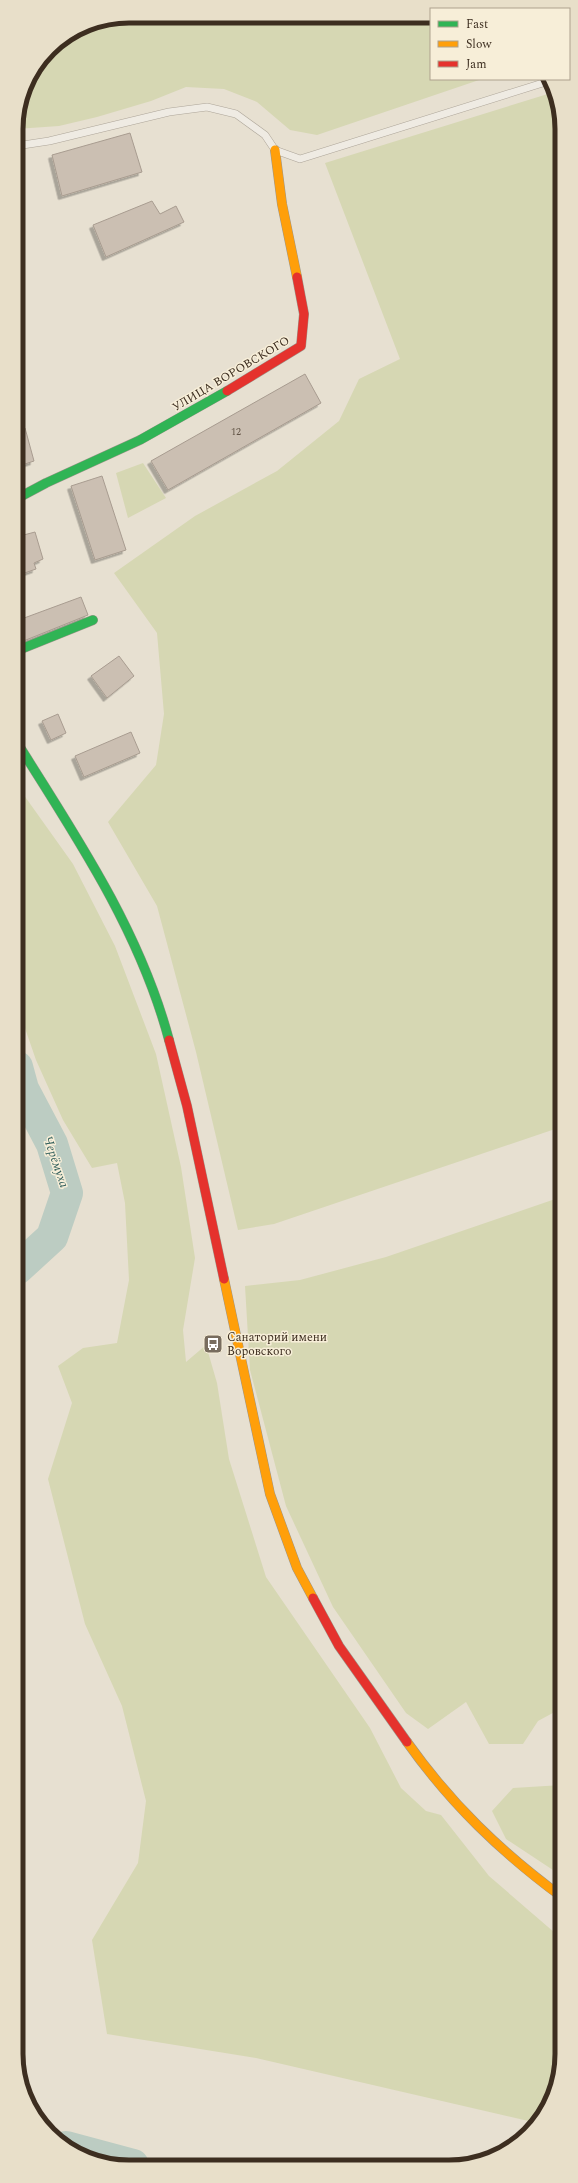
<svg xmlns="http://www.w3.org/2000/svg" width="578" height="2183" font-family="Spectral,serif">
<style>
.green{fill:#d6d7b3}
.lines{fill:none;stroke-linecap:round;stroke-linejoin:round}
.river{stroke:#bcccc2;stroke-width:32}
.building{fill:#cbbfb2;stroke:#a89c90;filter:url(#shadow)}
.lane-casing{stroke:#ada599;stroke-width:8}
.fast-casing{stroke:#9c958a;stroke-width:10}
.slow-casing{stroke:#9c958a;stroke-width:10}
.jam-casing{stroke:#9c958a;stroke-width:10}
.lane{stroke:#efebe3;stroke-width:7}
.fast{stroke:#30b455;stroke-width:9}
.slow{stroke:#ff9f0a;stroke-width:9}
.jam{stroke:#e5322d;stroke-width:9}
.labels{text-anchor:middle;dominant-baseline:central;stroke-width:3;stroke-linejoin:round;paint-order:stroke}
.number-label{font-size:10px;fill:#605244}
.street-label{font-size:12px;fill:#3d2e20;stroke:#f7eed8}
.poi-label{font-size:12px;fill:#3d2e20;stroke:#f7eed8;text-anchor:start}
.water-label{font-size:13px;font-style:italic;fill:#2f5d5a;stroke:#f7eed8}
.rim{fill:none;stroke:#3d2e20;stroke-width:5}
</style>
<defs>
<filter id="shadow"><feDropShadow dx="-3.5" dy="3.5" stdDeviation="0" flood-color="#0004"/></filter>
</defs>
<rect width="100%" height="100%" fill="#e7e0d1"/>
<!-- green -->
<path class="green" d="M 129,16 L 431,18 L 431,79 L 482,79 L 317,135 L 290,130 L 257,102 L 224,89 L 186,87 L 151,101 L 97,117 L 59,126 L 16,129 L 25,86 L 49,49 L 86,25 Z
M 551,93 L 561,114 L 561,1127 L 274,1224 L 238,1230 L 196,1052 L 157,906 L 108,822 L 156,765 L 164,714 L 157,633 L 114,573 L 195,516 L 277,471 L 339,421 L 359,379 L 400,359 L 325,163 Z
M 143,463 L 166,498 L 128,518 L 116,473 Z
M 16,784 L 73,864 L 115,946 L 156,1054 L 181,1167 L 195,1258 L 183,1330 L 186,1362 L 206,1345 L 217,1383 L 229,1459 L 266,1577 L 370,1728 L 401,1788 L 426,1811 L 441,1815 L 489,1876 L 562,1939 L 562,2061 L 553,2097 L 537,2123 L 256,2058 L 107,2034 L 92,1940 L 138,1863 L 146,1801 L 122,1706 L 85,1624 L 48,1479 L 72,1403 L 58,1366 L 83,1348 L 117,1343 L 129,1280 L 125,1203 L 117,1163 L 92,1168 L 63,1120 L 36,1060 L 17,1005 Z
M 561,1197 L 562,1708 L 538,1721 L 523,1744 L 489,1744 L 466,1702 L 428,1729 L 406,1713 L 333,1607 L 286,1506 L 250,1370 L 245,1286 L 300,1280 L 386,1257 Z
M 562,1785 L 562,1876 L 506,1839 L 492,1811 L 513,1788 Z"/>
<g class="lines">
<!-- river -->
<path class="river" d="M 17,1067 L 23,1089 L 52,1144 L 67,1193 L 52,1237 L 17,1269
M 66,2147 L 133,2165"/>
</g>
<!-- building -->
<path class="building" d="M 130,133 L 142,172 L 62,196 L 52,155 Z
M 16,163 L 20,163 L 24,234 L 16,235 Z
M 152,201 L 160,214 L 176,206 L 184,222 L 106,257 L 93,225 Z
M 305,374 L 321,403 L 168,490 L 151,461 Z
M 25,428 L 34,461 L 16,467 L 16,430 Z
M 102,476 L 126,550 L 95,560 L 71,486 Z
M 35,532 L 43,559 L 34,563 L 36,569 L 16,576 L 16,537 Z
M 81,597 L 88,615 L 16,644 L 16,621 Z
M 119,656 L 134,676 L 107,698 L 91,676 Z
M 58,714 L 66,733 L 51,740 L 42,721 Z
M 131,732 L 140,753 L 84,777 L 75,756 Z"/>
<g class="lines">
<defs>
<path id="lane" d="M 16,146 L 49,141 L 169,112 L 207,107 L 236,114 L 265,135 L 275,150 L 300,159 L 546,82"/>
<path id="fast" d="M 16,499 L 46,483 L 140,440 L 227,391
M 16,651 L 93,620
M 16,741 C 76,836 140,931 169,1040"/>
<path id="slow" d="M 275,150 L 282,204 L 297,277
M 224,1279 L 270,1494 L 297,1568 L 313,1598
M 407,1742 C 451,1804 501,1852 562,1897"/>
<path id="jam" d="M 227,391 L 301,346 L 304,314 L 297,277
M 169,1040 L 187,1106 L 224,1279
M 313,1598 L 339,1646 L 407,1742"/>
</defs>
<!-- lane casing -->
<use href="#lane" class="lane-casing"/>
<!-- fast casing -->
<use href="#fast" class="fast-casing"/>
<!-- slow casing -->
<use href="#slow" class="slow-casing"/>
<!-- jam casing -->
<use href="#jam" class="jam-casing"/>
<!-- lane -->
<use href="#lane" class="lane"/>
<!-- fast -->
<use href="#fast" class="fast"/>
<!-- slow -->
<use href="#slow" class="slow"/>
<!-- jam -->
<use href="#jam" class="jam"/>
</g>
<!-- icons -->
<defs>
<symbol id="bus-square" viewBox="-11 -11 22 22"><rect x="-9" y="-9" width="18" height="18" rx="4" fill="#786c5e" stroke="#f7eed8"/><path d="M-5-6H5V4H4V6H2V4H-2V6H-4V4H-5ZM-3.5-4V0h7V-4ZM-3.5 1.2v1.5H-2V1.2ZM2 1.2v1.5H3.5V1.2Z" fill="#fff"/></symbol>
</defs>
<g fill-rule="evenodd">
<use href="#bus-square" x="202" y="1333" width="22" height="22"/>
</g>
<g class="labels">
<!-- number labels -->
<g class="number-label">
<text x="236" y="432">12</text>
</g>
<!-- street labels -->
<g class="street-label">
<text transform="translate(231 374) rotate(-31)">УЛИЦА ВОРОВСКОГО</text>
</g>
<!-- poi labels -->
<g class="poi-label">
<text x="227" y="1337">Санаторий имени<tspan x="227" dy="14">Воровского</tspan></text>
</g>
<!-- water labels -->
<g class="water-label">
<text transform="translate(56 1162) rotate(71)">Черёмуха</text>
</g>
</g>
<!-- crop -->
<path d="M0 0H578V2183H0ZM129 23H449A106 106 0 0 1 555 129V2054A106 106 0 0 1 449 2160H129A106 106 0 0 1 23 2054V129A106 106 0 0 1 129 23Z" fill="#e8dfc9" fill-rule="evenodd"/>
<path class="rim" d="M129 23H449A106 106 0 0 1 555 129V2054A106 106 0 0 1 449 2160H129A106 106 0 0 1 23 2054V129A106 106 0 0 1 129 23Z"/>
<!-- legend -->
<rect x="430" y="8" width="140" height="72" fill="#f7eed8" stroke="#ada18e"/>
<rect x="438" y="21" width="20" height="6" fill="#30b455" stroke="#ada18e"/>
<text x="466" y="28" font-size="12" fill="#3d2e20">Fast</text>
<rect x="438" y="41" width="20" height="6" fill="#ff9f0a" stroke="#ada18e"/>
<text x="466" y="48" font-size="12" fill="#3d2e20">Slow</text>
<rect x="438" y="61" width="20" height="6" fill="#e5322d" stroke="#ada18e"/>
<text x="466" y="68" font-size="12" fill="#3d2e20">Jam</text>
</svg>
